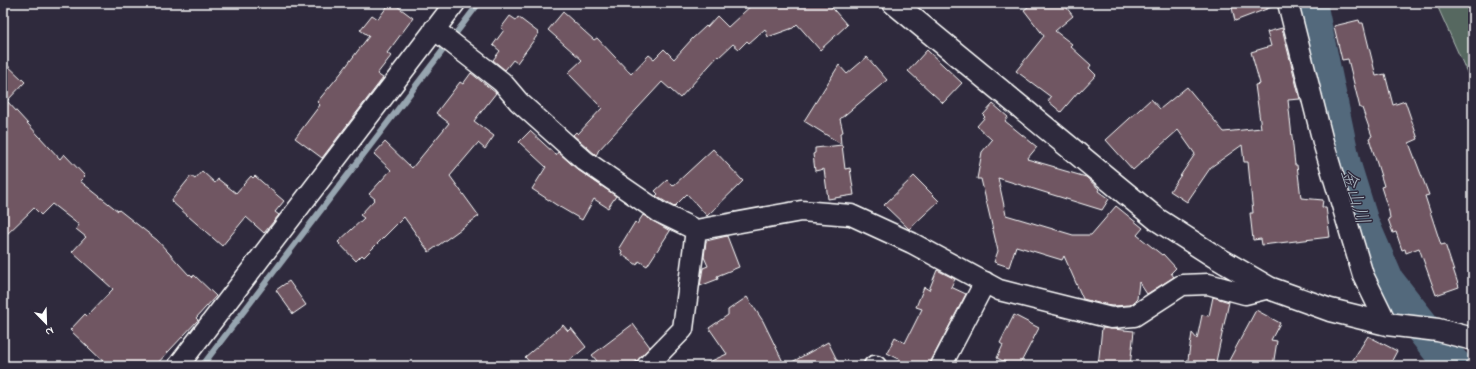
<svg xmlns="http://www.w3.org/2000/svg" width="1476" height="369" font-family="'Indie Flower','Klee One',sans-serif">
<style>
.green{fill:#566860;stroke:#aab4b0}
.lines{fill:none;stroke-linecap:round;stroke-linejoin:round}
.stream{stroke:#97a5b0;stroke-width:6}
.river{stroke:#52697c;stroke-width:36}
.building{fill:#6f5762;stroke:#fff}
.minor-casing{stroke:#fff;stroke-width:23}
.tertiary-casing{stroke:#fff;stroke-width:25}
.minor{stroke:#2f2a3d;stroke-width:20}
.tertiary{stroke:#2f2a3d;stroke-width:22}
.labels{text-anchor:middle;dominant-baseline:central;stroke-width:3;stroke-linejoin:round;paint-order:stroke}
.water-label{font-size:19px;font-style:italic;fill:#a8b4be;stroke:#2f2a3d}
</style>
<rect width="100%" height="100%" fill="#2f2a3d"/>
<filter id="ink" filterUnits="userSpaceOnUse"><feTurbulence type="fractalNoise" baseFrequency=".025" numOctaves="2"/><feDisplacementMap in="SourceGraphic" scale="8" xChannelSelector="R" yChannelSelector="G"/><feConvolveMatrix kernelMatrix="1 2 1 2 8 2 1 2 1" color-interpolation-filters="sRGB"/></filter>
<g filter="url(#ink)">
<!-- green -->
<path class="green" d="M 1436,3 L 1473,3 L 1473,86 Z"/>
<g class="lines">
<!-- stream -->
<path class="stream" d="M 202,366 L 479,3"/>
<!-- river -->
<path class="river" d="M 1309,3 L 1343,165 L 1361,223 L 1386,281 L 1448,360 L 1454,366"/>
</g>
<!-- building -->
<path class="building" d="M 390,3 L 393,3 L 413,18 L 387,53 L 391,56 L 377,74 L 383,78 L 322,158 L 295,138 L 320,105 L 317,102 L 341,73 L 369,36 L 360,30 L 372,15 L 378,19 Z
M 754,3 L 828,3 L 847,25 L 820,50 L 797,24 L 793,28 L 768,37 L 765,29 L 749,43 L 747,41 L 739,49 L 733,44 L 719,57 L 718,56 L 680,98 L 662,82 L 598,151 L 598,152 L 596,155 L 573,135 L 576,132 L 578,134 L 602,108 L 568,73 L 582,60 L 548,30 L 563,12 L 594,40 L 597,38 L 631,74 L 649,55 L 654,59 L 664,49 L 674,59 L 692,39 L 706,26 L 707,27 L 717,16 L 728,27 Z
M 1033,3 L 1063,3 L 1073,16 L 1055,31 L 1072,44 L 1070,46 L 1091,65 L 1089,68 L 1096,75 L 1079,93 L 1078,92 L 1061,112 L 1048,101 L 1051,97 L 1016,71 L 1044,36 L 1024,10 Z
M 1231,3 L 1277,3 L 1277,5 L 1235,21 Z
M 510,16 L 516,20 L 518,17 L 539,33 L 517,63 L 513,60 L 505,70 L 493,60 L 500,51 L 493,45 L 504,30 L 501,28 Z
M 1359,20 L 1360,23 L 1363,23 L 1376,76 L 1385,74 L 1393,105 L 1405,101 L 1418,139 L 1409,143 L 1429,195 L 1425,196 L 1441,245 L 1445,244 L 1459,287 L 1436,295 L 1419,248 L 1406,253 L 1405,249 L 1402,250 L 1396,232 L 1393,233 L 1388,219 L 1390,218 L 1389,212 L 1381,187 L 1384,186 L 1369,138 L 1372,136 L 1362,108 L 1360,108 L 1348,59 L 1342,60 L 1334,26 Z
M 1282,28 L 1300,99 L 1288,100 L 1295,165 L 1297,165 L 1301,198 L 1323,200 L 1322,207 L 1326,207 L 1330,237 L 1262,245 L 1261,239 L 1253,240 L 1250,213 L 1253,213 L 1248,162 L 1244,162 L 1242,145 L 1211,167 L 1187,202 L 1170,191 L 1195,154 L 1178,130 L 1133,170 L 1106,140 L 1151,99 L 1160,109 L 1187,87 L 1224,132 L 1261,128 L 1255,85 L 1260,84 L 1251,52 L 1271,46 L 1267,32 Z
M 927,50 L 962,83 L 943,103 L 908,71 Z
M 867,57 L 887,80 L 840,119 L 843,132 L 840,133 L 841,144 L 804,121 L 839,65 L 847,74 Z
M 3,61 L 25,82 L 7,101 L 60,159 L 64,154 L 85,176 L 80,181 L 118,211 L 119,210 L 157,240 L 189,275 L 190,274 L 193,277 L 194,275 L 216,296 L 196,318 L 198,320 L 155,366 L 108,366 L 70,330 L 85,314 L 87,316 L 113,289 L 72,252 L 86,237 L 76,229 L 79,225 L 52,204 L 41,215 L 34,208 L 3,238 Z
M 471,73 L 496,93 L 474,121 L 494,136 L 485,149 L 478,143 L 450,176 L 479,216 L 429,252 L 404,217 L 364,257 L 362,255 L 356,261 L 338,242 L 364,218 L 360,215 L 375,199 L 369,194 L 391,170 L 374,154 L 385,142 L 412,168 L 449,123 L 436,113 L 460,82 L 463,84 Z
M 993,104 L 1008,117 L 1005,121 L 1037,147 L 1027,159 L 1055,167 L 1055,168 L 1086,177 L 1099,189 L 1098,191 L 1109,199 L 1102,210 L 998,178 L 1006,215 L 1073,235 L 1091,235 L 1116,206 L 1143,228 L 1137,235 L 1162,255 L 1163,254 L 1176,268 L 1171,273 L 1174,277 L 1147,294 L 1139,282 L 1137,299 L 1133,303 L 1130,305 L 1112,306 L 1105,305 L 1105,303 L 1102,304 L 1083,299 L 1064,256 L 1062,260 L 1016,246 L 1009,267 L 994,262 L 998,251 L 981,179 L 977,179 L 982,152 L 992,140 L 977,126 L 985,117 L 983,115 Z
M 530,131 L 556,155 L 558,152 L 578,170 L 616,196 L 608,208 L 594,199 L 582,220 L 558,206 L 532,189 L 546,167 L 519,142 Z
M 842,145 L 845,169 L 850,168 L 854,195 L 828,199 L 824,169 L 815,171 L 813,154 L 815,153 L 815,148 Z
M 713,149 L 743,181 L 707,216 L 687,194 L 674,207 L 656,196 L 658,194 L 655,191 L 667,180 L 673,186 Z
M 202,171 L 215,183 L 218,179 L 236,193 L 251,176 L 253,178 L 255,176 L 284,201 L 275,212 L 279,215 L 264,233 L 246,217 L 222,246 L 171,201 L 191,176 L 195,179 Z
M 914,176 L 939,201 L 909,229 L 884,205 Z
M 643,215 L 670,231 L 647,266 L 639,261 L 637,265 L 621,254 L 622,251 L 619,248 L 635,222 L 637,224 Z
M 727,236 L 739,267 L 717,276 L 718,279 L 700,286 L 703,268 L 708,266 L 704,257 L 706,241 Z
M 937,270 L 955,279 L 951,287 L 966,294 L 931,361 L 930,366 L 896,366 L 899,359 L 887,353 L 895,337 L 905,343 L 922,309 L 916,307 L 924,287 L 929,290 Z
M 289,281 L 306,305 L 293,314 L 276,290 Z
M 747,297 L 763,321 L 785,366 L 828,342 L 840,366 L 700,366 L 727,354 L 709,328 L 728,315 L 728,310 Z
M 1213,297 L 1229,302 L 1215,366 L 1187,366 L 1192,333 L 1197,339 L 1202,315 L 1209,316 Z
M 1256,310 L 1280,323 L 1271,340 L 1277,341 L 1273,366 L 1226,366 Z
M 1014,315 L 1039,328 L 1019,366 L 1013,366 L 997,358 L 1003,345 L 1000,343 Z
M 633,324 L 650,347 L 637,361 L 630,366 L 601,366 L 592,355 Z
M 563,325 L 568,331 L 571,328 L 586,347 L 563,366 L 533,366 L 525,357 Z
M 1102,328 L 1134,331 L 1130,366 L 1098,366 Z
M 1368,336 L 1397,351 L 1389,366 L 1349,366 Z"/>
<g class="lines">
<defs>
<path id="minor" d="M 1288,3 L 1323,142 L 1363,275 L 1387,324
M 434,29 L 502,82 L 519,102 L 585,161 L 659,212 L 696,230 L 801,211 L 851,215 L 912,243 L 999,290 L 1111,318 L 1134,316 L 1182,285 L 1208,284 L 1245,294 L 1269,288
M 178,366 L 455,3
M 647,366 L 683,329 L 696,230
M 874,366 L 876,366
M 941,366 L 985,282"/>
<path id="tertiary" d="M 894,3 L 1158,220 L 1214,256 L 1269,288 L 1330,310 L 1387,324 L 1438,330 L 1473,339"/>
</defs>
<!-- minor casing -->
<use href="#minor" class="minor-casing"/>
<!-- tertiary casing -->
<use href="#tertiary" class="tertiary-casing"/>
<!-- minor -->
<use href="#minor" class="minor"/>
<!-- tertiary -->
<use href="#tertiary" class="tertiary"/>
</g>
</g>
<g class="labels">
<!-- water labels -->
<g class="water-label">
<text transform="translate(1354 197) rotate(73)">金山川</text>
</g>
</g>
<!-- margin -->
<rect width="1476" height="369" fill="none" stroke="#2f2a3d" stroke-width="16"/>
<rect x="8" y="8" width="1460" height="353" fill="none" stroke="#fff" stroke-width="1.5" filter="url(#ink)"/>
<!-- north arrow -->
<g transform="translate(46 323) rotate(157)" stroke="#2f2a3d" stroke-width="3" paint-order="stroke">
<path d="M0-3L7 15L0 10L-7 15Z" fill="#ffffff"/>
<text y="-6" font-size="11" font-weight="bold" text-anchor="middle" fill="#ffffff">N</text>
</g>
</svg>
